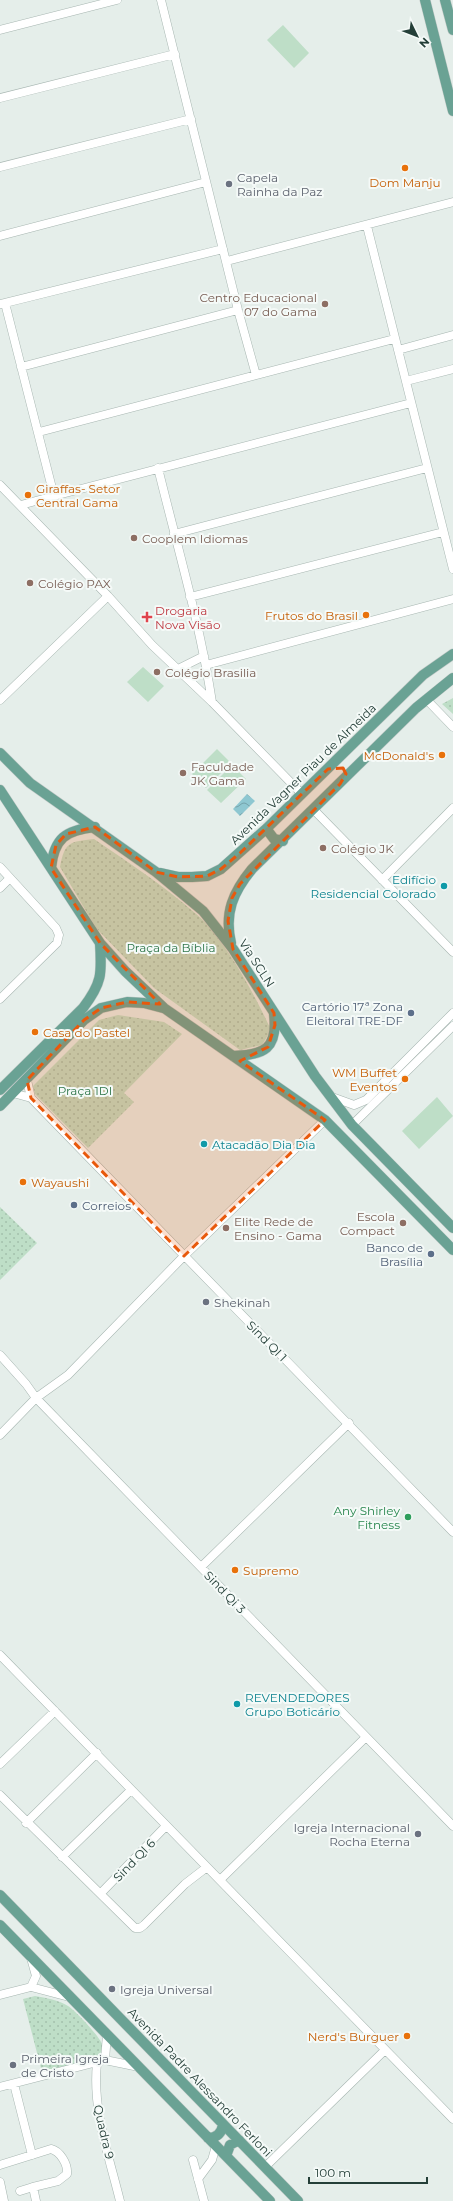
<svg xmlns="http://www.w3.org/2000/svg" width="453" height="2201" font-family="Montserrat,sans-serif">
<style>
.park{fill:url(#park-dots)}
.garden{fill:#bedec7}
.water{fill:url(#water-waves)}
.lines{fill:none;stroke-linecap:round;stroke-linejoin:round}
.minor-casing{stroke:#a7b6b1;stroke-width:9}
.major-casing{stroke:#c2c9c7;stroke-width:11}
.minor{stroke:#fff;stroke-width:8}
.major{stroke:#6aa294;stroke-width:10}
.marked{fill:#e8590c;fill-opacity:0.2;stroke:#e8590c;stroke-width:3;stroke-dasharray:8 5;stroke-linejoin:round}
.food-dot{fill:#e8710a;stroke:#f5faf8;stroke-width:1.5}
.worship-dot{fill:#6b7280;stroke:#f5faf8;stroke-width:1.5}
.education-dot{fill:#8d6e63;stroke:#f5faf8;stroke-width:1.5}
.health-dot{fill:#e0444e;stroke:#f5faf8;stroke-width:1.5}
.culture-dot{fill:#0f9aa8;stroke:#f5faf8;stroke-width:1.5}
.service-dot{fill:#5c6f8a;stroke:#f5faf8;stroke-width:1.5}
.leisure-dot{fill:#2e9e5b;stroke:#f5faf8;stroke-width:1.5}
.labels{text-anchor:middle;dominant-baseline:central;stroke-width:4;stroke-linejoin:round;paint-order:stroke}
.worship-label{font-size:12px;fill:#5b616d;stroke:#f5faf8;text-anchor:start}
.food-label{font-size:12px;fill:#c56008;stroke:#f5faf8;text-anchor:start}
.education-label{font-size:12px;fill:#785e54;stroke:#f5faf8;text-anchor:start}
.health-label{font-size:12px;fill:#be3a42;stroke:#f5faf8;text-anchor:start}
.street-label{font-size:12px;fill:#243f38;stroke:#f5faf8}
.culture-label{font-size:12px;fill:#0d838f;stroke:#f5faf8;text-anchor:start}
.park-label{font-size:12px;fill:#2f764a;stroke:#f5faf8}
.service-label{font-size:12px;fill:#4e5e75;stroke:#f5faf8;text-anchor:end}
.leisure-label{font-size:12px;fill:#27864d;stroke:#f5faf8;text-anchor:end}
</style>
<defs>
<pattern id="park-dots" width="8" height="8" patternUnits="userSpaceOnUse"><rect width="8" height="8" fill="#bedec7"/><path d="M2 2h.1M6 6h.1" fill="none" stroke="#a3c0ac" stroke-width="1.8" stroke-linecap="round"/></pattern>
<pattern id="water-waves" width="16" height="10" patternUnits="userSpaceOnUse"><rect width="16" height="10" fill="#8ec7d1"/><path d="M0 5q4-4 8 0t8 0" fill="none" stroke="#74a3ab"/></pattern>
</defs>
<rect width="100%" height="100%" fill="#e5eeea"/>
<!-- park -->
<path class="park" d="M 453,698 L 453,714 L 442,704 Z
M 94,839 C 128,862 164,886 195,913 C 224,937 255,995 271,1030 L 262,1045 L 240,1050 L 154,988 L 96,928 L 60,867 C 65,841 70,842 94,839 Z
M 118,1015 L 164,1022 L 182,1034 L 124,1093 L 134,1102 L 88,1148 L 35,1094 L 33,1086 L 99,1020 Z
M 0,1207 L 37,1243 L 0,1280 Z
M 35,1996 C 46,1998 59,2000 68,2006 C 76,2011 99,2036 102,2044 C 103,2049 100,2055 97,2058 L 42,2072 L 23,1999 Z"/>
<!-- garden -->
<path class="garden" d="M 283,25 L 309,53 L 294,68 L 267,40 Z
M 143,667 L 164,686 L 148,702 L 127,682 Z
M 217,749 L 231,763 L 206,788 L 192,774 Z
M 232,765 L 246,779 L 221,803 L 207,790 Z
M 437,1097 L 453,1116 L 419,1149 L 402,1131 Z"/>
<!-- water -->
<path class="water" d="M 247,794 L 255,801 L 240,816 L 233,809 Z"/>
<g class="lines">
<defs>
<path id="minor" d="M 161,0 L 238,310 L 256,375
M 0,30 L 117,0
M 0,98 L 175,54
M 0,167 L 191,119
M 367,226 L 453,569
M 0,236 L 206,182
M 227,261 L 453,202
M 5,303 L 54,496 L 21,505
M 1,304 L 223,249
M 398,350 L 453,335
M 21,367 L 238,310
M 406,381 L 453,369
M 39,432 L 394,339
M 158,468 C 177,546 200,623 212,702
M 0,485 L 108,596 L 152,645 L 212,702 L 301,793
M 54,496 L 411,403
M 174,534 L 427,468
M 190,597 L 443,532
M 206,665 L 453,599
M 178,669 L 204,656
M 426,699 L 453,727
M 0,700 L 108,596
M 314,810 L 453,952
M 0,867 L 56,928 L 59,935 L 57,943 L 0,999
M 382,880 L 453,808
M 0,888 L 10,878
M 27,1080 L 31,1098 L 453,1532
M 13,1093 L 31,1098
M 332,1097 L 354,1105 L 366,1100 L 453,1013
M 352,1125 L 453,1026
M 0,1355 L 26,1384 L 36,1398 L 453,1826
M 0,1435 L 36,1398 L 68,1375 L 184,1256 L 325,1120
M 201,1567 L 349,1423
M 0,1655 L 453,2119
M 0,1764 L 55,1711
M 0,1795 L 135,1928 L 140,1928 L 144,1925 L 185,1884 L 207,1867
M 26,1823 L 97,1753
M 62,1857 L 131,1790
M 220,1880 L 365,1738
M 101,1893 L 166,1826
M 31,1958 L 36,1976 L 31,1987 L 69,1997
M 0,1995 L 31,1987
M 107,2034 L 105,2060 L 139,2067
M 97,2063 C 92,2110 109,2156 120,2201
M 14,2084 L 32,2155
M 0,2087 L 105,2060
M 193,2160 L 204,2201
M 0,2165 L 51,2149 C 60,2151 68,2164 67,2174 L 58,2181 L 33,2187 L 36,2201
M 265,2167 L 385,2050
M 198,2179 L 212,2160 L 216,2146
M 0,2182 L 4,2201
M 20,2191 L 33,2187"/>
<path id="major" d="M 425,0 L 453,111
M 445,0 L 453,30
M 0,753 L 30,783 L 156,872 L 203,911 L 233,949 L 315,1076 L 352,1125 L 453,1228
M 0,790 L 100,943 L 125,971 L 164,1008 L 325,1120 L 453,1250
M 267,828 L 268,831 L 274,839 L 283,841
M 51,868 C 54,838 66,830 95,827
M 160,873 L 178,877 L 192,877 L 207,876 L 221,869 L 267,828 L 423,675 L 453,654
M 231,943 C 224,913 233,892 252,869 L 416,708 L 453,678
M 233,1056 C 264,1055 278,1049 274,1014
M 0,1090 L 83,1008 C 102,983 102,974 100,943
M 0,1106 L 84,1020 L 101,1008 L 127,1002 L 144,1003 L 163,1008
M 0,1895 L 298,2201
M 0,1925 L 270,2201
M 208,2138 C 217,2138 222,2133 223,2124
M 226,2156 L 230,2145 L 239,2140"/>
</defs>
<!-- minor casing -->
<use href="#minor" class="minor-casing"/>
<!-- major casing -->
<use href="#major" class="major-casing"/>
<!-- minor -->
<use href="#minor" class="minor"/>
<!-- major -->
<use href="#major" class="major"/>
</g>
<!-- marked area -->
<path class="marked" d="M 343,768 L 346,774 L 340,784 L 240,884 L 232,898 L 228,921 L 233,949 L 274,1013 L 275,1025 L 268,1047 L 240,1061 L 325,1120 L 184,1256 L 31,1098 L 27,1080 L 84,1020 L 101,1008 L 127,1002 L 160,1004 L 100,943 L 51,868 L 56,845 L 66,834 L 95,827 L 156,872 L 178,877 L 207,876 L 221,869 L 240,853 L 328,769 Z"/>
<!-- markers -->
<g class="food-dot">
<circle cx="405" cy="168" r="4"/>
<circle cx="28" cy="495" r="4"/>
<circle cx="366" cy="615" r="4"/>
<circle cx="442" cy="755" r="4"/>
<circle cx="35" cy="1032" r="4"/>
<circle cx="405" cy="1079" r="4"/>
<circle cx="23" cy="1182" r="4"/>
<circle cx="235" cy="1570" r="4"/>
<circle cx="407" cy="2036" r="4"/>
</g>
<g class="worship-dot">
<circle cx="229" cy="184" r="4"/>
<circle cx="206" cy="1302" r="4"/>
<circle cx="418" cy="1834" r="4"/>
<circle cx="112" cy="1989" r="4"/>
<circle cx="13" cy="2065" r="4"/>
</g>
<g class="education-dot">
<circle cx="325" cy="304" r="4"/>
<circle cx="134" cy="538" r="4"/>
<circle cx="30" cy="583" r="4"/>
<circle cx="157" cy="672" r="4"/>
<circle cx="183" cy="773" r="4"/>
<circle cx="323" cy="848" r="4"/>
<circle cx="403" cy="1223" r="4"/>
<circle cx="226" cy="1228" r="4"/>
</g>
<path class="health-dot" d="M145 611h4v4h4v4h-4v4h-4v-4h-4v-4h4z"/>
<g class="culture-dot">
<circle cx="444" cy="886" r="4"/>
<circle cx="204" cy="1144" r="4"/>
<circle cx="237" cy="1704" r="4"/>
</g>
<g class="service-dot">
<circle cx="411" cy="1013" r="4"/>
<circle cx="74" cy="1205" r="4"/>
<circle cx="431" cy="1254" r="4"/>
</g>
<circle class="leisure-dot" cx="408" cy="1517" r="4"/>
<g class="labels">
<!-- worship labels -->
<g class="worship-label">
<text x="237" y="177">Capela<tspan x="237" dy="14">Rainha da Paz</tspan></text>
<text x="214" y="1302">Shekinah</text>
<text x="410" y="1827" text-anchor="end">Igreja Internacional<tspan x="410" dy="14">Rocha Eterna</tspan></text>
<text x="120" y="1989">Igreja Universal</text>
<text x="21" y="2058">Primeira Igreja<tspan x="21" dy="14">de Cristo</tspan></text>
</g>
<!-- food labels -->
<g class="food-label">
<text x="405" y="182" text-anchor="middle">Dom Manju</text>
<text x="36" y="488">Giraffas- Setor<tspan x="36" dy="14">Central Gama</tspan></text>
<text x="358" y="615" text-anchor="end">Frutos do Brasil</text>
<text x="434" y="755" text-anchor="end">McDonald's</text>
<text x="43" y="1032">Casa do Pastel</text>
<text x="397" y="1072" text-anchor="end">WM Buffet<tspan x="397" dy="14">Eventos</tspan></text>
<text x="31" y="1182">Wayaushi</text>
<text x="243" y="1570">Supremo</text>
<text x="399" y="2036" text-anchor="end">Nerd's Burguer</text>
</g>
<!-- education labels -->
<g class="education-label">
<text x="317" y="297" text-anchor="end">Centro Educacional<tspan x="317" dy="14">07 do Gama</tspan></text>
<text x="142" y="538">Cooplem Idiomas</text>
<text x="38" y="583">Colégio PAX</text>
<text x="165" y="672">Colégio Brasilia</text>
<text x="191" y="766">Faculdade<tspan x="191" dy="14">JK Gama</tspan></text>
<text x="331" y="848">Colégio JK</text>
<text x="395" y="1216" text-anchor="end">Escola<tspan x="395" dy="14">Compact</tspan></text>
<text x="234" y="1221">Elite Rede de<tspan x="234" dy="14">Ensino - Gama</tspan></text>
</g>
<!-- health labels -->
<g class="health-label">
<text x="155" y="610">Drogaria<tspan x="155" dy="14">Nova Visão</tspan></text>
</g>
<!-- street labels -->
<g class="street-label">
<text transform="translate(303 774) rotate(-44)">Avenida Vagner Piau de Almeida</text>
<text transform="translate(257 963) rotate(57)">Via SCLN</text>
<text transform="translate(267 1341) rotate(45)">Sind QI 1</text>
<text transform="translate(225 1592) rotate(46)">Sind Qi 3</text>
<text transform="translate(134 1860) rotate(-46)">Sind QI 6</text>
<text transform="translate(200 2082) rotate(46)">Avenida Padre Alessandro Ferloni</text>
<text transform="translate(104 2132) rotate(77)">Quadra 9</text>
</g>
<!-- culture labels -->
<g class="culture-label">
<text x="436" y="879" text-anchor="end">Edifício<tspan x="436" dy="14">Residencial Colorado</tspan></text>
<text x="212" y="1144">Atacadão Dia Dia</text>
<text x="245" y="1697">REVENDEDORES<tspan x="245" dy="14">Grupo Boticário</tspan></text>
</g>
<!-- park labels -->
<g class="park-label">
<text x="171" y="947">Praça da Bíblia</text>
<text x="85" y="1090">Praça 1DI</text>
</g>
<!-- service labels -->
<g class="service-label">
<text x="403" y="1006">Cartório 17ª Zona<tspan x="403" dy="14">Eleitoral TRE-DF</tspan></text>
<text x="82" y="1205" text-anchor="start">Correios</text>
<text x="423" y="1247">Banco de<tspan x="423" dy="14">Brasília</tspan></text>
</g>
<!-- leisure labels -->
<g class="leisure-label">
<text x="400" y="1510">Any Shirley<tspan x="400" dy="14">Fitness</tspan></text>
</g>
</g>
<!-- north arrow -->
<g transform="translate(417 36) rotate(133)" stroke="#f5faf8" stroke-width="3" paint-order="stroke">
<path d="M0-3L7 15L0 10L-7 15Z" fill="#243f38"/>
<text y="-6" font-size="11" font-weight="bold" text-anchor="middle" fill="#243f38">N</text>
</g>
<!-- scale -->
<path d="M309 2177v6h118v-6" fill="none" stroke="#243f38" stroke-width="2"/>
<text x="315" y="2177" font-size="12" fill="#243f38" stroke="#f5faf8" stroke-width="3" paint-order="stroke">100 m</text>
</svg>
